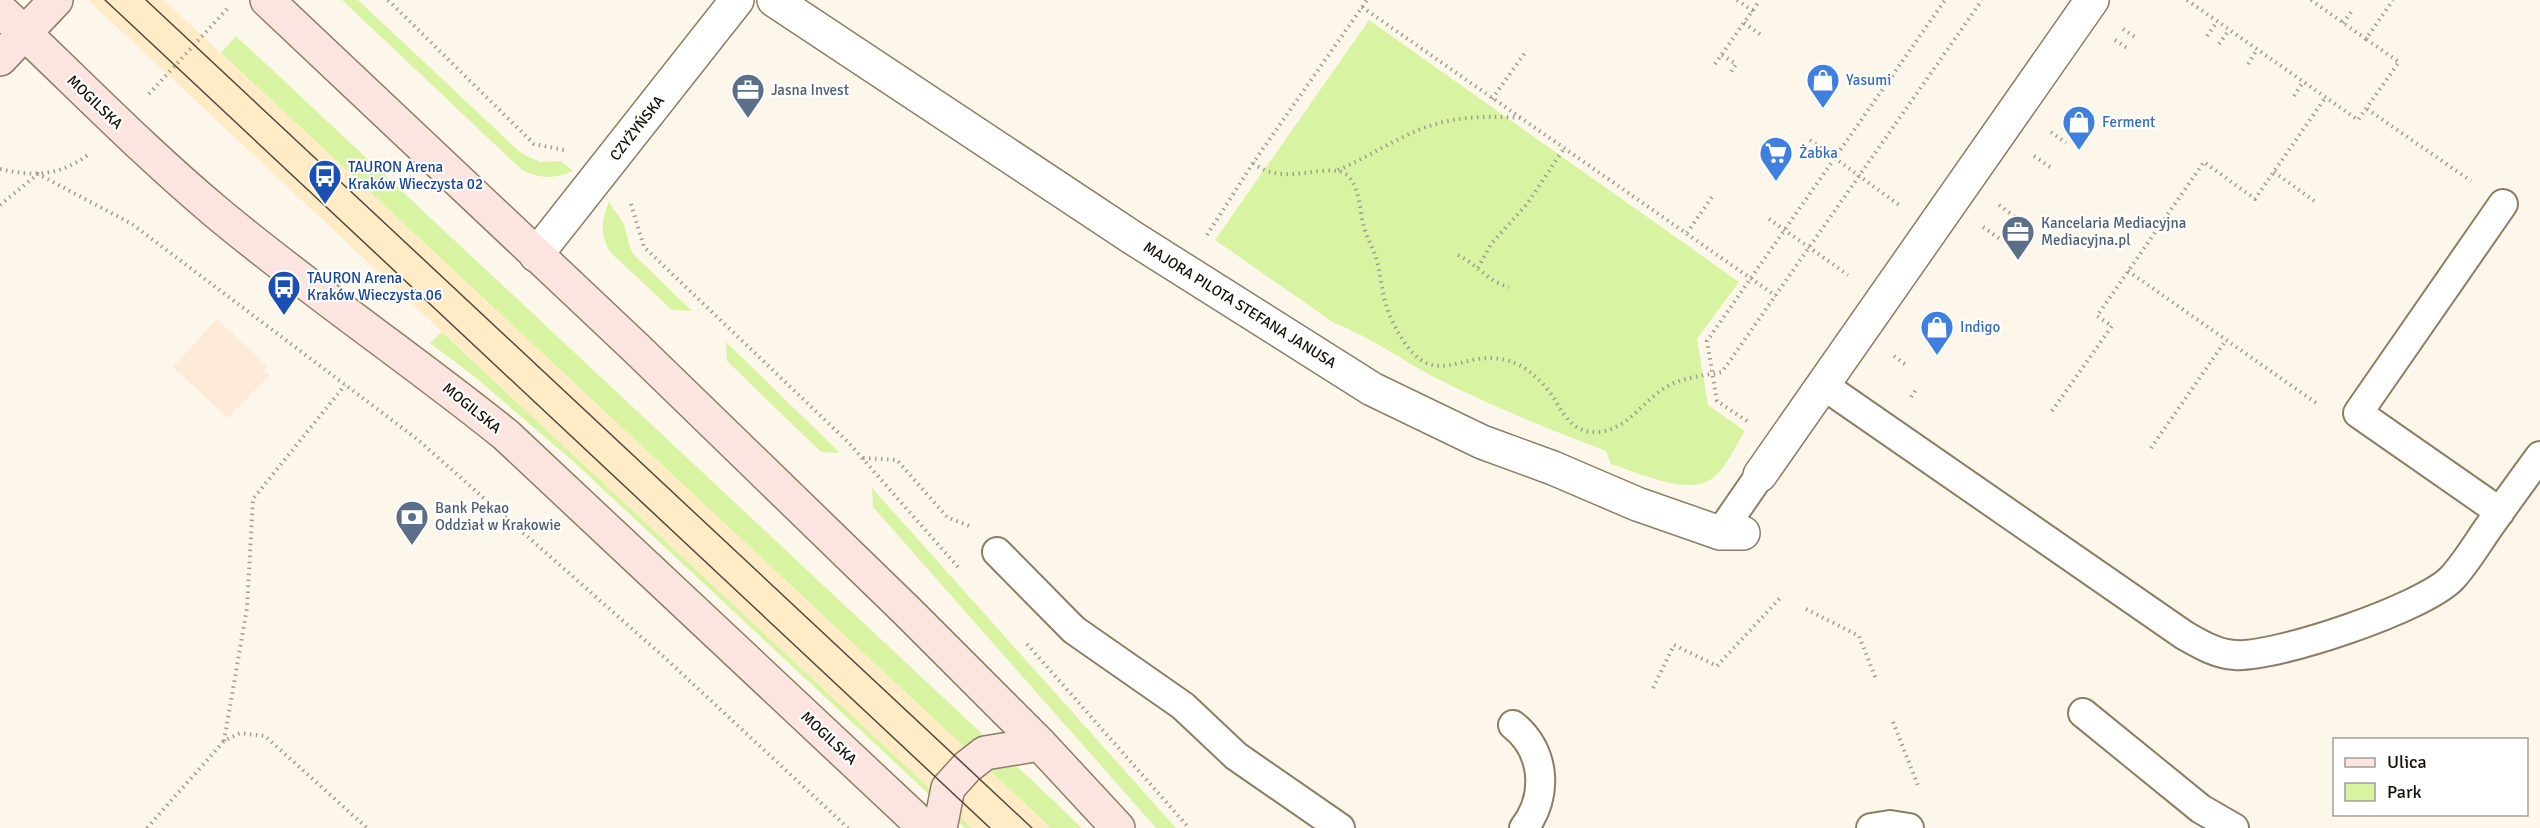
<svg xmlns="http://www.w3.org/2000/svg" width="2540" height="828" font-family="Signika,sans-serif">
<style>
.built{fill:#ffecc6}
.industrial{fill:#fdead9}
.green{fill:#d8f4a3}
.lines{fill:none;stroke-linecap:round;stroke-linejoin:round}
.service-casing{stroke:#8c7e63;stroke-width:32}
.minor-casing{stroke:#8c7e63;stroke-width:36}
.secondary-casing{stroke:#8c7e63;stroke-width:36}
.path{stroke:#a29c91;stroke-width:4;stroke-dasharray:1.5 4.5;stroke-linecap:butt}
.service{stroke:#fff;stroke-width:28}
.minor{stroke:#fff;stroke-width:33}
.secondary{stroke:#fce5e0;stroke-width:33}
.tram{stroke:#4f4a3f;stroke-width:1.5}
.labels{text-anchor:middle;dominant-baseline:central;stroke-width:4.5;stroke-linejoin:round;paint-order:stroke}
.shop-label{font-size:15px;fill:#366cbe;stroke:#fff;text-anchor:start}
.service-label{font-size:15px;fill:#4e5e75;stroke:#fff;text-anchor:start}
.street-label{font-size:15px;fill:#140f05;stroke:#fff}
.transit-label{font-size:15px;fill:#164399;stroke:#fff;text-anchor:start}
</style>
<rect width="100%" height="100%" fill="#fdf7eb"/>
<!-- built -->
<path class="built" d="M 88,0 L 164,0 L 1051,828 L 972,828 Z"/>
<!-- industrial -->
<path class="industrial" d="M 217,319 L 267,366 L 264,371 L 270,375 L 228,418 L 173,367 Z"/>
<!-- green -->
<path class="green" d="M 342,0 L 358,0 L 521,153 L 540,162 L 561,161 L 573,171 C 555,179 541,179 522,170 Z
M 1369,20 L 1739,282 L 1697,339 L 1708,405 L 1745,431 C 1736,445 1727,466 1714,477 C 1690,498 1637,472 1611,464 L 1606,451 C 1548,429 1491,406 1436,378 C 1402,361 1370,336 1334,323 L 1215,240 Z
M 236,36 L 1038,786 L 1082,828 L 1051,828 L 221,53 Z
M 609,202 L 624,224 L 630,248 L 634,255 L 692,311 L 672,310 L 610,252 C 600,234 601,221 609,202 Z
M 442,332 L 972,828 L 965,828 L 575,463 L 475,377 L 430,343 Z
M 726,342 L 840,453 L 821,452 L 727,361 Z
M 872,488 L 1176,828 L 1156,828 L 873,507 Z"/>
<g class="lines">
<defs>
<path id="service" d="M 1823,385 L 2184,635 C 2200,644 2216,654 2235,655 C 2275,658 2424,608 2452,578 C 2464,565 2474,549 2484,534 C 2502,508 2521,482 2540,456
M 2500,512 L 2358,413 L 2503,204
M 1720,533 L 1760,475
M 997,552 L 1074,630 L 1183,706 L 1236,756 L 1340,828
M 2083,713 L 2201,809 L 2234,828
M 1513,725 C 1545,750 1549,796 1524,828
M 1871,828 L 1890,825 L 1909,828"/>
<path id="minor" d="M 774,0 L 1133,238 L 1372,389 L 1482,442 L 1553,468 L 1637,504 L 1720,533 L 1743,533
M 536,255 L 737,0
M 1760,475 L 2092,0"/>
<path id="secondary" d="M 267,0 L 636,348 L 908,612 L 1040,744 L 1118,828
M 0,10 C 72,77 140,148 215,211 C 309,290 411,358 506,435 L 925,828
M 0,59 L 56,0
M 940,828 L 948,788 L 967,767 L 985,753 L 1040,744"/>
</defs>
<!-- service casing -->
<use href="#service" class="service-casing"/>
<!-- minor casing -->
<use href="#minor" class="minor-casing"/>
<!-- secondary casing -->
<use href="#secondary" class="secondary-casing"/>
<!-- path -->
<path class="path" d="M 388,0 L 534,144 L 564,150
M 1737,0 L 1753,11
M 2187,0 L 2358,120 L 2399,62 L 2366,39
M 2311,0 L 2366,39 L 2393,0
M 1362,7 L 1776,296
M 1744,23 L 1760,34
M 2343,23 L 2352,11
M 2123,29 L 2135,37
M 2207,36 L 2217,22
M 2115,40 L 2127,48
M 2219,44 L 2229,30
M 1722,55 L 1736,64 L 1730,74
M 1715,64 L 1760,0
M 2248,64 L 2257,50
M 149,94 L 227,9
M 2294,96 L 2303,82
M 1492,99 L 1527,50
M 2367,109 L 2471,181
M 2051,132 L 2066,143
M 1810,140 L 1899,205
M 2034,156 L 2050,167
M 1253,163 C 1285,189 1330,159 1348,176 C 1361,190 1359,211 1364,227 C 1367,239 1374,249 1377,261 C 1382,281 1382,299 1391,318 C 1433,409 1462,337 1519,365 C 1533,372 1547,387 1555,400 C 1565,417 1575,434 1599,432 C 1628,429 1643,401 1666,387 C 1683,377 1703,376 1722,372 L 1982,0
M 0,169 C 34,177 60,176 89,154
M 1338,170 C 1362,160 1382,147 1405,136 C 1443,117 1479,115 1520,118
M 2274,172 L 2317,203
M 631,204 L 644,247 L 848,442 L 958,567
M 0,205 L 38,174 L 132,224 L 417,439 L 665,658 L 848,828
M 1999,205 L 2015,217
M 1769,219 L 1848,275
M 1983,227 L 2000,239
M 1687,233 L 1714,194
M 1207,235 L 1253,163 L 1367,0
M 1458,255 C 1477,264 1488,282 1509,287
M 1478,268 L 1491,244 L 1527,204 L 1565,147
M 2128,271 L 2319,405
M 1894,356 L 1906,365
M 1911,397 L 1917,388
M 2052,411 L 2112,326 L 2097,316 L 2204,162 L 2255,199 L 2325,98
M 1747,421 L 1717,401 L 1707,341 L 1945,0
M 2151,448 L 2226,340
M 863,458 L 897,460 L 947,517 L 969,526
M 1806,609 L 1859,636 L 1876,679
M 1027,644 L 1189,828
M 1653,688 L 1674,645 L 1717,666 L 1781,597
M 1893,722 L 1919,788
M 224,741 L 247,608 L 253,499 L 345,385
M 147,828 L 224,741 L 240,733 L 265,736 L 367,828"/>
<!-- service -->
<use href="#service" class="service"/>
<!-- minor -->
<use href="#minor" class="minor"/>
<!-- secondary -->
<use href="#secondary" class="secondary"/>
<!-- tram -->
<path class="tram" d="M 105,0 L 990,828
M 146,0 L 1032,828"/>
</g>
<!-- icons -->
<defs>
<symbol id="shop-pin" viewBox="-11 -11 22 30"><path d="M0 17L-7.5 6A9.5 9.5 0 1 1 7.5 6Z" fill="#3f7fe0" stroke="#fff"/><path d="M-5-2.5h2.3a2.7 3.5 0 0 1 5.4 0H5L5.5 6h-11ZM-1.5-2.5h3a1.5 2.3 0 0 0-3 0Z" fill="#fff"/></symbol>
<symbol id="office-pin" viewBox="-11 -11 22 30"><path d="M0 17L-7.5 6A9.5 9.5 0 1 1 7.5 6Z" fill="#5c6f8a" stroke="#fff"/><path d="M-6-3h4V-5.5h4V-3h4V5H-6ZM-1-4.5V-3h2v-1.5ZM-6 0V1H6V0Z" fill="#fff"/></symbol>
<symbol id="supermarket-pin" viewBox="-11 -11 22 30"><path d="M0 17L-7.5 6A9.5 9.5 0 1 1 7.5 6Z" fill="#3f7fe0" stroke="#fff"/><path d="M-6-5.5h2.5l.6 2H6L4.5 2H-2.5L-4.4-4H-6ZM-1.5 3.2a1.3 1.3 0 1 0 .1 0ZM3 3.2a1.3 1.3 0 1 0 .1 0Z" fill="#fff"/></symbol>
<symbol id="bus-pin" viewBox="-11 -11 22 30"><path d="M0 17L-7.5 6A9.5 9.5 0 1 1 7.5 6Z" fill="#1a4fb4" stroke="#fff"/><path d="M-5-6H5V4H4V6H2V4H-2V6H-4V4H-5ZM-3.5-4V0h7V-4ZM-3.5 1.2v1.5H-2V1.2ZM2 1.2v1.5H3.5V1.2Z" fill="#fff"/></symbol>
<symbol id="bank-pin" viewBox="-11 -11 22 30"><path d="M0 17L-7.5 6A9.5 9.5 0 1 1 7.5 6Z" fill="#5c6f8a" stroke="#fff"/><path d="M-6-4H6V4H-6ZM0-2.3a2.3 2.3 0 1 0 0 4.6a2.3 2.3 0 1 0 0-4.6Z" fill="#fff"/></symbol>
</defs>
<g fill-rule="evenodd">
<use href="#shop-pin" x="1804" y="61" width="38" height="52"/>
<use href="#office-pin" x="729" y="71" width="38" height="52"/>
<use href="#shop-pin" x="2060" y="103" width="38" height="52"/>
<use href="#supermarket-pin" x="1757" y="134" width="38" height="52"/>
<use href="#bus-pin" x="306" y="157" width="38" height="52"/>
<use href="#office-pin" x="1999" y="213" width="38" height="52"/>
<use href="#bus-pin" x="265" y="268" width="38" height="52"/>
<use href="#shop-pin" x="1918" y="308" width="38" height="52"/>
<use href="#bank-pin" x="393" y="498" width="38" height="52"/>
</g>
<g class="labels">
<!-- shop labels -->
<g class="shop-label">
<text x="1846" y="80">Yasumi</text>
<text x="2102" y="122">Ferment</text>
<text x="1799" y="153">Żabka</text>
<text x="1960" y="327">Indigo</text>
</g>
<!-- service labels -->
<g class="service-label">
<text x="771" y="90">Jasna Invest</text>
<text x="2041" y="223">Kancelaria Mediacyjna<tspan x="2041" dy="17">Mediacyjna.pl</tspan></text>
<text x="435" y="508">Bank Pekao<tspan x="435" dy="17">Oddział w Krakowie</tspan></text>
</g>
<!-- street labels -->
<g class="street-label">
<text transform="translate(95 102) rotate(44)">MOGILSKA</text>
<text transform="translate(637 128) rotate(-52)">CZYŻYŃSKA</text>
<text transform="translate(1240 305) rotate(32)">MAJORA PILOTA STEFANA JANUSA</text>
<text transform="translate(472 408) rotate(39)">MOGILSKA</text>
<text transform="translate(829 738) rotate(43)">MOGILSKA</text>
</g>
<!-- transit labels -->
<g class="transit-label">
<text x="348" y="167">TAURON Arena<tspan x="348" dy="17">Kraków Wieczysta 02</tspan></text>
<text x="307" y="278">TAURON Arena<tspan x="307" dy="17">Kraków Wieczysta 06</tspan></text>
</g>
</g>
<!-- legend -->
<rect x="2333" y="738" width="195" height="78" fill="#ffffff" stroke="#a19f9b" stroke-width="1.5"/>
<rect x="2345" y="758" width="30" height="9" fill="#fce5e0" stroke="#a19f9b" stroke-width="1.5"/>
<text x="2387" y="768" font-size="18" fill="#140f05">Ulica</text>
<rect x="2345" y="783" width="30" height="18" fill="#d8f4a3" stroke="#a19f9b" stroke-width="1.5"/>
<text x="2387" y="798" font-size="18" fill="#140f05">Park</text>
</svg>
